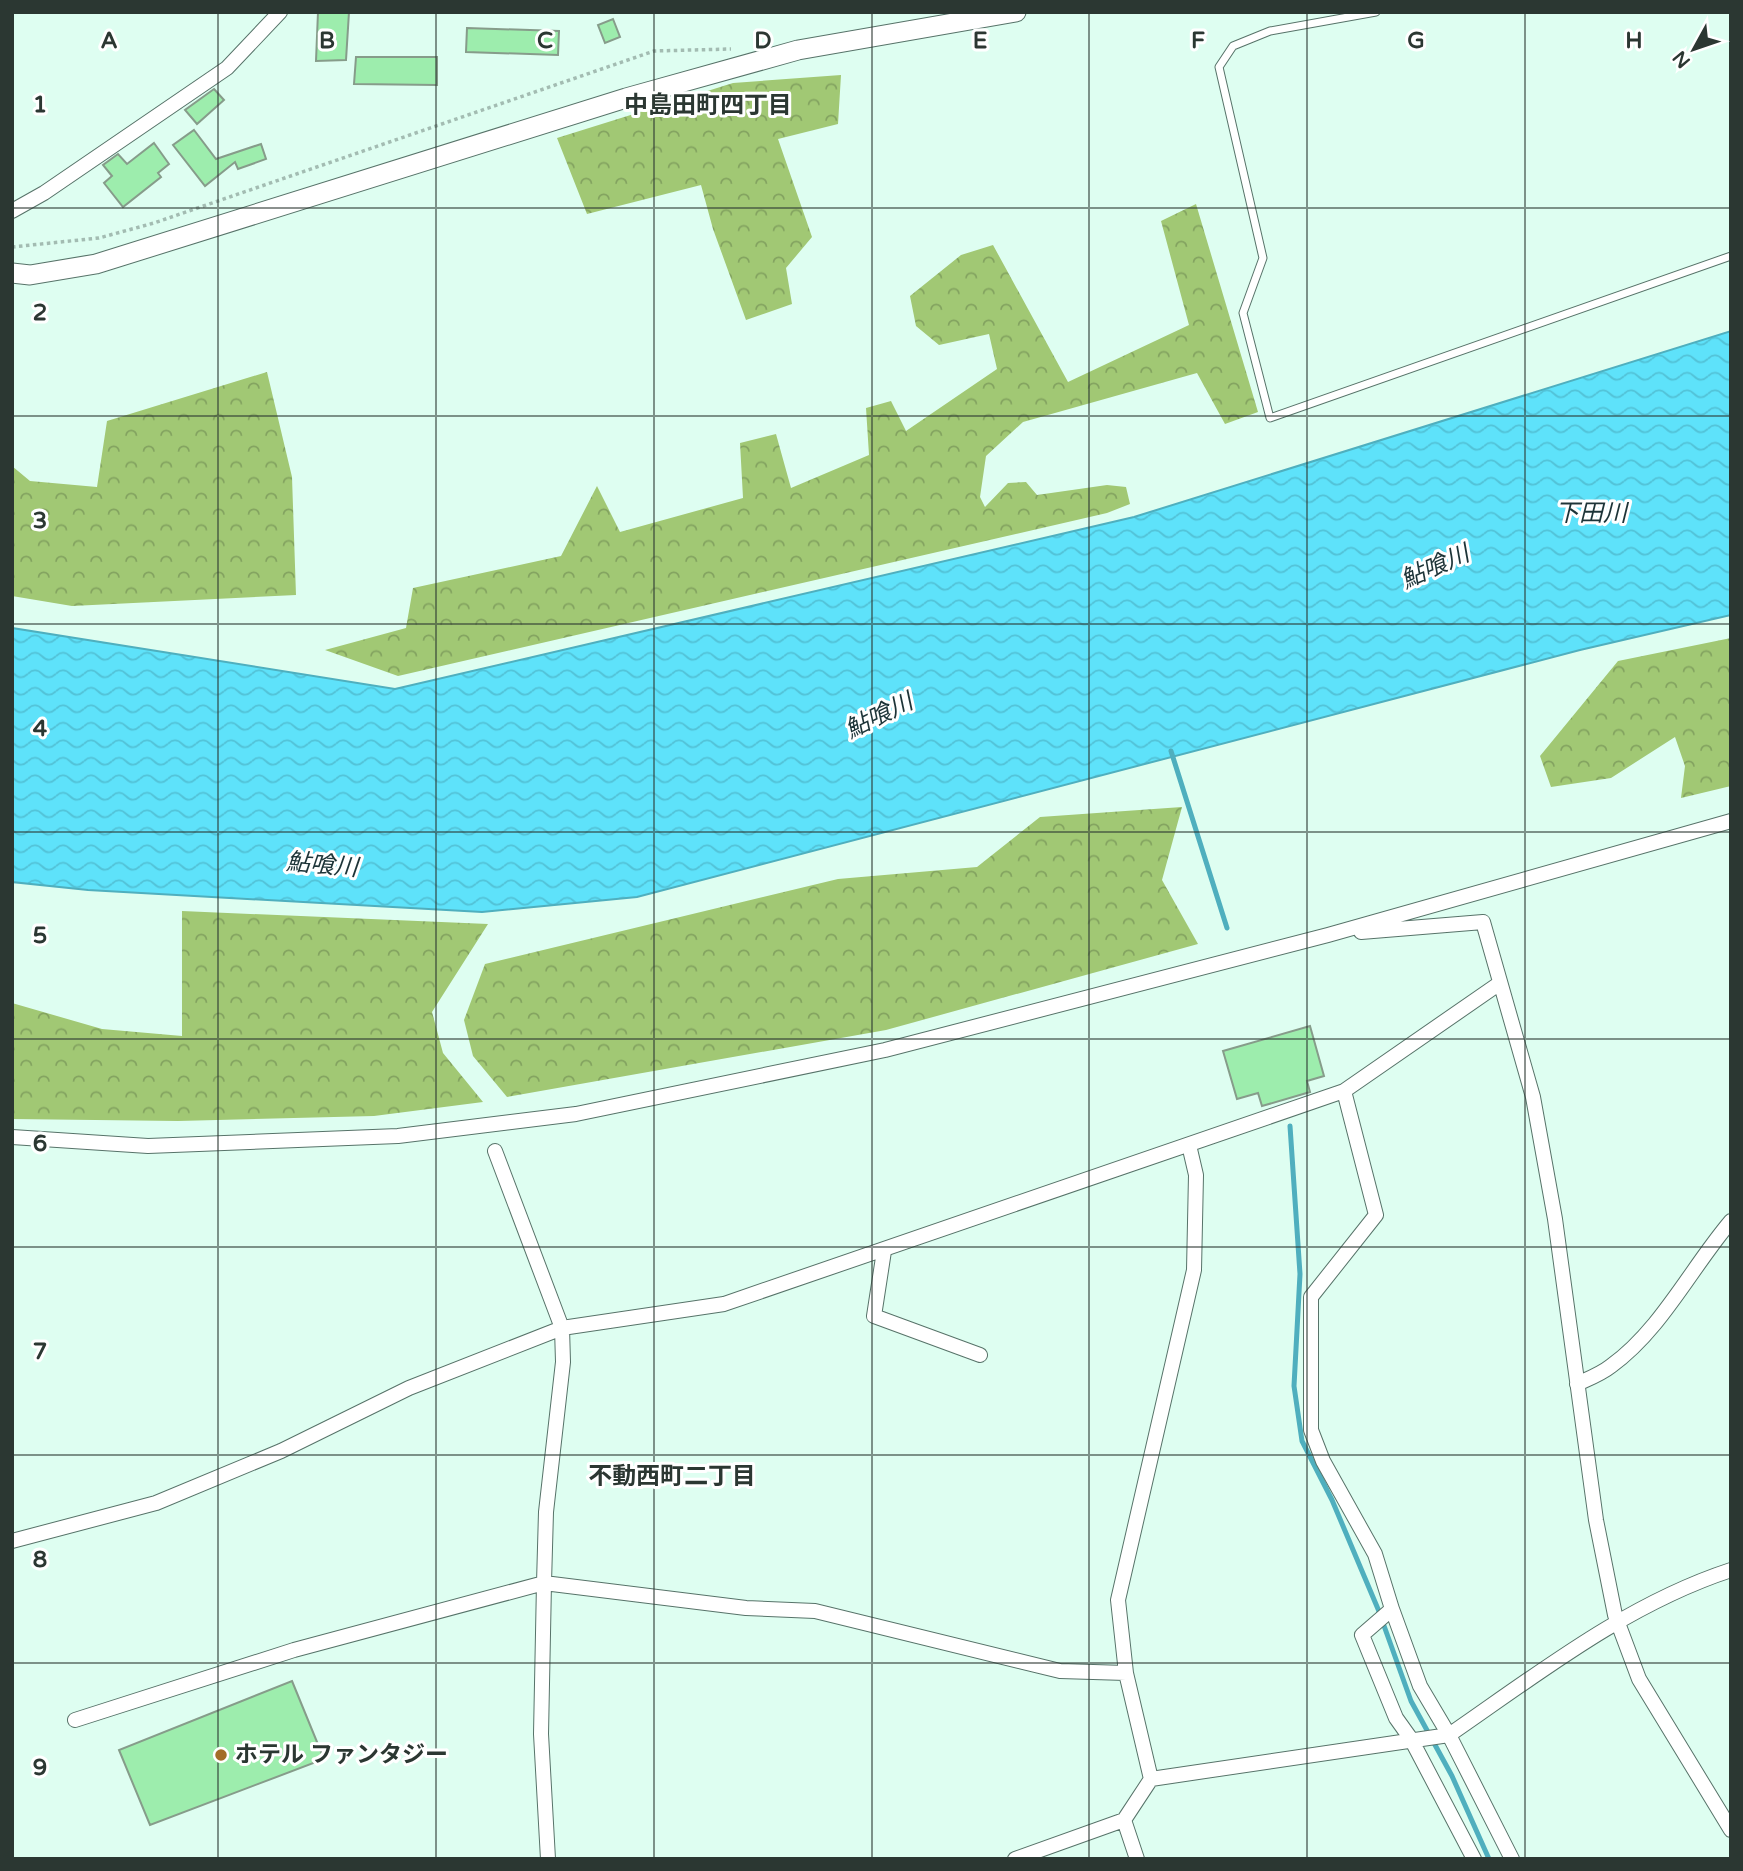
<svg xmlns="http://www.w3.org/2000/svg" width="1743" height="1871" font-family="'Varela Round','Noto Sans JP',sans-serif">
<style>
.forest{fill:url(#forest-crowns)}
.water{fill:url(#water-waves);stroke:#4fafbe;stroke-width:2}
.lines{fill:none;stroke-linecap:round;stroke-linejoin:round}
.stream{stroke:#4fafbe;stroke-width:5}
.building{fill:#9dedad;stroke:#869c8a;stroke-width:2}
.lane-casing{stroke:#577369;stroke-width:9}
.street-casing{stroke:#577369;stroke-width:16}
.secondary-casing{stroke:#577369;stroke-width:21}
.path{stroke:#a3bcb2;stroke-width:3.5;stroke-dasharray:3.5 3.5;stroke-linecap:butt}
.lane{stroke:#fff;stroke-width:7}
.street{stroke:#fff;stroke-width:14}
.secondary{stroke:#fff;stroke-width:19}
.grid{fill:none;stroke:#2b3732;stroke-width:2;stroke-opacity:0.55}
.poi-dot{fill:#a36c28;stroke:#fff;stroke-width:2.5}
.labels{text-anchor:middle;dominant-baseline:central;stroke-width:6;stroke-linejoin:round;paint-order:stroke}
.poi-label{font-size:23px;font-weight:bold;fill:#2b3732;stroke:#fff;text-anchor:start}
.neighbourhood-label{font-size:24px;font-weight:bold;fill:#2b3732;stroke:#fff}
.water-label{font-size:24px;font-style:italic;fill:#1d3438;stroke:#fff}
.grid-label{font-size:23px;text-anchor:middle;font-weight:bold;fill:#2b3732;stroke:#fff;stroke-width:6;stroke-linejoin:round;paint-order:stroke}
</style>
<defs>
<pattern id="forest-crowns" width="20" height="18" patternUnits="userSpaceOnUse" patternTransform="scale(1.75)"><rect width="20" height="18" fill="#a1c874"/><path d="M2 6a3 3 0 1 1 6 0M12 15a3 3 0 1 1 6 0" fill="none" stroke="#83a360"/></pattern>
<pattern id="water-waves" width="16" height="10" patternUnits="userSpaceOnUse" patternTransform="scale(1.75)"><rect width="16" height="10" fill="#5ee2fa"/><path d="M0 5q4-4 8 0t8 0" fill="none" stroke="#52c2d7"/></pattern>
</defs>
<rect width="100%" height="100%" fill="#defef1"/>
<!-- forest -->
<path class="forest" d="M 841,75 L 838,124 L 778,139 L 812,237 L 786,268 L 792,304 L 746,320 L 713,229 L 701,185 L 587,214 L 557,138 L 733,83 Z
M 1196,204 L 1258,412 L 1225,424 L 1197,373 L 1023,422 L 986,456 L 980,497 L 985,507 L 1008,483 L 1026,482 L 1037,495 L 1107,485 L 1126,487 L 1130,504 L 1107,513 L 398,676 L 325,650 L 406,628 L 413,588 L 561,556 L 597,486 L 620,532 L 743,498 L 740,443 L 776,434 L 791,488 L 869,455 L 866,408 L 891,401 L 906,431 L 997,369 L 989,334 L 939,345 L 916,326 L 910,296 L 961,255 L 993,245 L 1068,382 L 1189,325 L 1161,221 Z
M 267,372 L 292,477 L 296,595 L 72,606 L 12,596 L 12,466 L 30,481 L 97,487 L 107,421 Z
M 1731,638 L 1731,786 L 1681,798 L 1685,766 L 1675,737 L 1611,778 L 1551,787 L 1540,756 L 1618,661 Z
M 1182,807 L 1162,880 L 1198,944 L 886,1030 L 507,1097 L 473,1056 L 464,1020 L 485,964 L 838,879 L 977,867 L 1040,817 Z
M 182,911 L 488,924 L 432,1012 L 443,1053 L 483,1102 L 374,1116 L 178,1121 L 12,1119 L 12,1003 L 102,1029 L 182,1036 Z"/>
<!-- water -->
<path class="water" d="M 1731,331 L 1731,615 L 1580,650 L 637,897 L 482,912 L 88,890 L 12,882 L 12,628 L 395,689 L 1134,517 Z"/>
<g class="lines">
<!-- stream -->
<path class="stream" d="M 1171,751 L 1227,928
M 1290,1126 L 1300,1274 L 1294,1386 L 1302,1441 L 1332,1500 L 1378,1609 L 1411,1701 L 1452,1776 L 1489,1859"/>
</g>
<!-- building -->
<path class="building" d="M 318,12 L 349,12 L 346,60 L 316,61 Z
M 613,19 L 620,37 L 605,43 L 598,25 Z
M 467,28 L 559,31 L 558,55 L 466,52 Z
M 356,57 L 437,57 L 437,85 L 354,84 Z
M 214,89 L 224,100 L 197,124 L 185,110 Z
M 194,130 L 216,159 L 261,144 L 266,159 L 238,169 L 235,162 L 205,186 L 173,145 Z
M 154,143 L 169,164 L 158,173 L 161,177 L 123,207 L 104,183 L 112,176 L 103,165 L 118,154 L 127,164 Z
M 1310,1026 L 1324,1076 L 1307,1081 L 1310,1092 L 1262,1106 L 1258,1093 L 1237,1099 L 1223,1051 Z
M 292,1681 L 324,1759 L 150,1825 L 119,1750 Z"/>
<g class="lines">
<defs>
<path id="lane" d="M 1376,12 L 1270,31 L 1233,46 L 1219,67 L 1263,258 L 1243,313 L 1270,418 L 1731,256"/>
<path id="street" d="M 12,211 L 44,193 L 227,68 L 280,12
M 1361,932 L 1483,922 L 1533,1097 L 1555,1219 L 1596,1520 L 1615,1615 L 1639,1679 L 1731,1830
M 1344,1091 L 1376,1215 L 1311,1297 L 1311,1430 L 1323,1461 L 1375,1554 L 1392,1609 L 1362,1635 L 1396,1718 L 1411,1739 L 1474,1859
M 12,1137 L 148,1146 L 398,1136 L 576,1114 L 885,1050 L 1328,935 L 1731,821
M 495,1151 L 562,1328 L 563,1362 L 546,1512 L 544,1583 L 541,1734 L 548,1859
M 884,1251 L 874,1316 L 980,1355
M 1577,1384 C 1588,1379 1601,1374 1611,1366 C 1661,1330 1691,1268 1731,1221
M 12,1541 L 156,1503 L 281,1451 L 409,1388 L 562,1328 L 724,1304 L 1344,1091 L 1500,983
M 1392,1609 L 1420,1686 L 1449,1735 C 1539,1673 1627,1604 1731,1570
M 75,1720 L 294,1650 L 544,1583 L 746,1608 L 815,1611 L 1060,1671 L 1126,1673
M 1151,1779 L 1126,1673 L 1118,1600 L 1194,1270 L 1196,1175 L 1189,1145
M 1124,1820 L 1137,1859
M 1015,1859 L 1124,1820 L 1151,1779 L 1449,1735 L 1512,1859"/>
<path id="secondary" d="M 12,273 L 30,275 L 96,264 L 626,98 L 798,50 L 1016,12"/>
</defs>
<!-- lane casing -->
<use href="#lane" class="lane-casing"/>
<!-- street casing -->
<use href="#street" class="street-casing"/>
<!-- secondary casing -->
<use href="#secondary" class="secondary-casing"/>
<!-- path -->
<path class="path" d="M 12,247 L 99,238 L 154,223 L 654,51 L 731,49"/>
<!-- lane -->
<use href="#lane" class="lane"/>
<!-- street -->
<use href="#street" class="street"/>
<!-- secondary -->
<use href="#secondary" class="secondary"/>
</g>
<!-- grid -->
<path class="grid" d="M 218,12 L 218,1859M 436,12 L 436,1859M 654,12 L 654,1859M 872,12 L 872,1859M 1089,12 L 1089,1859M 1307,12 L 1307,1859M 1525,12 L 1525,1859M 12,208 L 1731,208M 12,416 L 1731,416M 12,624 L 1731,624M 12,832 L 1731,832M 12,1039 L 1731,1039M 12,1247 L 1731,1247M 12,1455 L 1731,1455M 12,1663 L 1731,1663"/>
<!-- markers -->
<circle class="poi-dot" cx="221" cy="1755" r="7"/>
<g class="labels">
<!-- poi labels -->
<g class="poi-label">
<text x="235" y="1755">ホテル ファンタジー</text>
</g>
<!-- neighbourhood labels -->
<g class="neighbourhood-label">
<text x="708" y="105">中島田町四丁目</text>
<text x="672" y="1476">不動西町二丁目</text>
</g>
<!-- water labels -->
<g class="water-label">
<text x="1591" y="513">下田川</text>
<text transform="translate(1435 567) rotate(-24)">鮎喰川</text>
<text transform="translate(879 716) rotate(-26)">鮎喰川</text>
<text transform="translate(322 865) rotate(5)">鮎喰川</text>
</g>
</g>
<g class="grid-label">
<text x="109" y="48">A</text>
<text x="327" y="48">B</text>
<text x="545" y="48">C</text>
<text x="763" y="48">D</text>
<text x="980" y="48">E</text>
<text x="1198" y="48">F</text>
<text x="1416" y="48">G</text>
<text x="1634" y="48">H</text>
<text x="40" y="112">1</text>
<text x="40" y="320">2</text>
<text x="40" y="528">3</text>
<text x="40" y="736">4</text>
<text x="40" y="943">5</text>
<text x="40" y="1151">6</text>
<text x="40" y="1359">7</text>
<text x="40" y="1567">8</text>
<text x="40" y="1775">9</text>
</g>
<!-- border -->
<rect width="1743" height="1871" fill="none" stroke="#2b3732" stroke-width="28"/>
<!-- north arrow -->
<g transform="translate(1694 49) rotate(230)" stroke="#ffffff" stroke-width="5" paint-order="stroke">
<path d="M0-5L12 26L0 18L-12 26Z" fill="#2b3732"/>
<text y="-10" font-size="19" font-weight="bold" text-anchor="middle" fill="#2b3732">N</text>
</g>
</svg>
